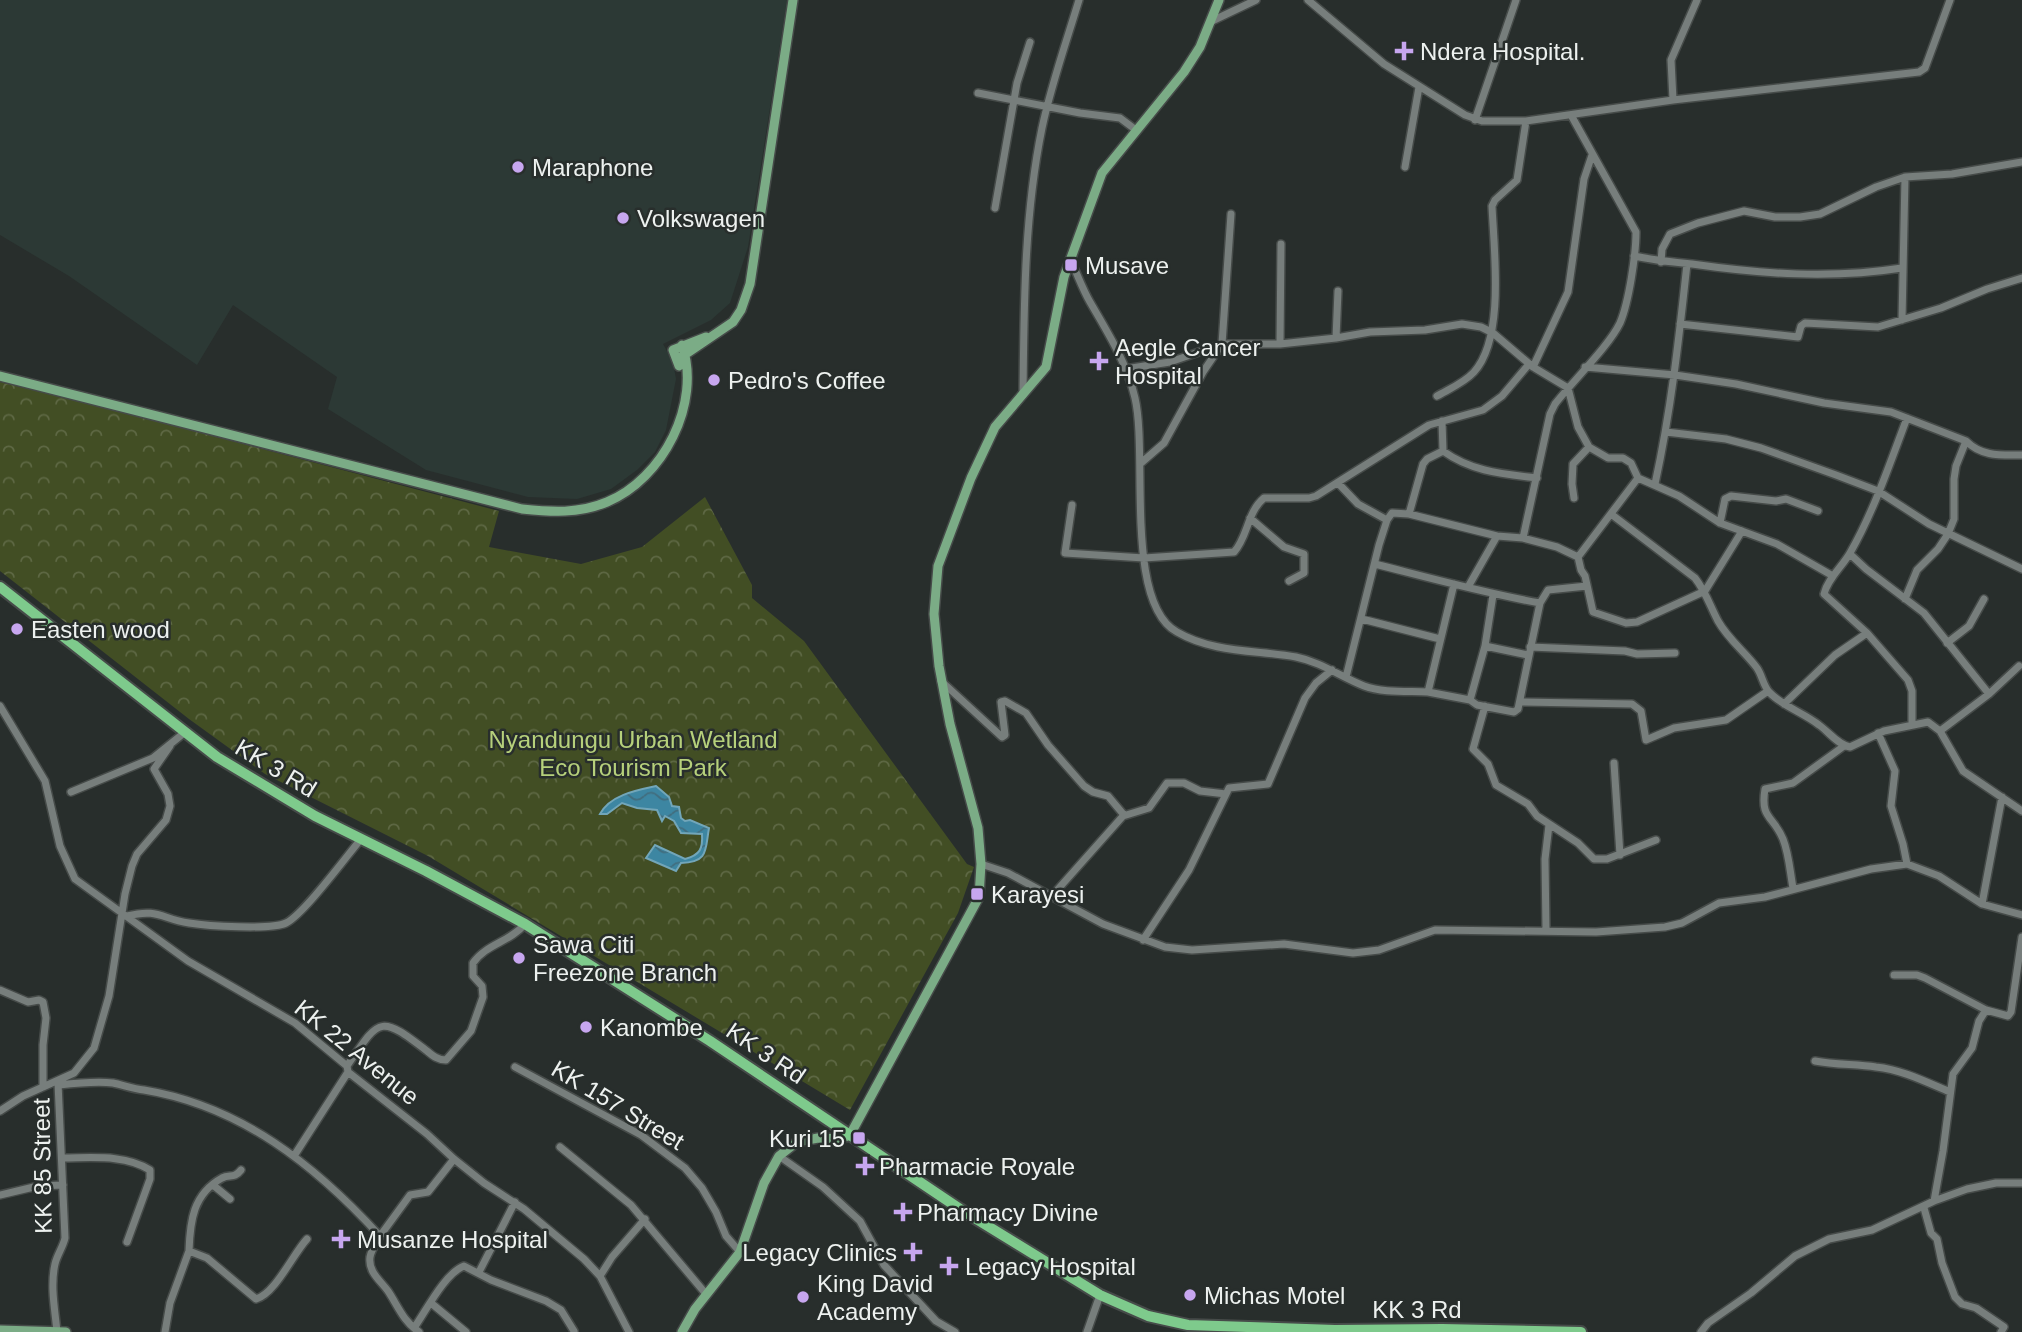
<svg xmlns="http://www.w3.org/2000/svg" width="2022" height="1332" font-family="Helvetica,sans-serif">
<style>
.built{fill:#2c3935}
.park{fill:url(#park-crowns)}
.water{fill:url(#water-waves);stroke:#72a6b9;stroke-width:2}
.lines{fill:none;stroke-linecap:round;stroke-linejoin:round}
.minor-casing{stroke:#464b49;stroke-width:10}
.major-casing{stroke:#464b49;stroke-width:12}
.highway-casing{stroke:#464b49;stroke-width:14}
.minor{stroke:#777e7c;stroke-width:7}
.major{stroke:#7bac86;stroke-width:9}
.highway{stroke:#7eca8c;stroke-width:10}
.poi-dot{fill:#c7a6ef;stroke:#282e2c;stroke-width:2.5}
.labels{text-anchor:middle;dominant-baseline:central;stroke-width:5;stroke-linejoin:round;paint-order:stroke}
.poi-label{font-size:24px;fill:#edf1ef;stroke:#282e2c;text-anchor:start}
.park-label{font-size:24px;fill:#b6d07b;stroke:#282e2c}
.street-label{font-size:24px;fill:#edf1ef;stroke:#282e2c}
</style>
<defs>
<pattern id="park-crowns" width="20" height="18" patternUnits="userSpaceOnUse" patternTransform="scale(1.75)"><rect width="20" height="18" fill="#424e24"/><path d="M2 6a3 3 0 1 1 6 0M12 15a3 3 0 1 1 6 0" fill="none" stroke="#5e6844"/></pattern>
<pattern id="water-waves" width="16" height="10" patternUnits="userSpaceOnUse" patternTransform="scale(1.75)"><rect width="16" height="10" fill="#3d86a2"/><path d="M0 5q4-4 8 0t8 0" fill="none" stroke="#416d7e"/></pattern>
</defs>
<rect width="100%" height="100%" fill="#282e2c"/>
<!-- built -->
<path class="built" d="M 0,0 L 787,0 L 748,247 L 730,303 L 711,320 L 663,344 L 673,362 L 676,379 L 666,430 L 655,452 L 637,470 L 611,489 L 577,499 L 528,497 L 426,470 L 328,409 L 337,377 L 233,305 L 197,365 L 69,276 L 0,235 Z"/>
<!-- park -->
<path class="park" d="M 0,382 L 83,402 L 499,511 L 489,547 L 581,564 L 642,547 L 705,497 L 752,585 L 752,598 L 804,641 L 967,864 L 974,867 L 958,913 L 850,1110 L 428,856 L 265,774 L 189,719 L 0,571 Z"/>
<!-- water -->
<path class="water" d="M 656,786 L 669,797 L 672,806 L 679,807 L 681,818 L 685,821 L 690,820 L 709,828 C 705,850 709,862 681,863 L 676,871 L 646,858 L 655,845 L 685,859 C 700,855 703,849 702,834 L 681,833 L 674,821 L 665,816 L 662,821 L 657,810 L 637,808 L 622,803 L 607,814 L 600,814 C 610,795 637,790 656,786 Z"/>
<g class="lines">
<defs>
<path id="minor" d="M 1308,0 L 1384,64 L 1465,115 L 1482,121 L 1526,121 L 1673,100 L 1919,72 L 1925,68 L 1950,0
M 1212,21 L 1256,0
M 978,93 L 1080,113 L 1120,118 L 1136,130
M 1673,100 L 1671,60 L 1697,0
M 1475,120 L 1516,0
M 1405,167 L 1419,87
M 995,208 L 1017,83 L 1030,42
M 1634,256 C 1653,260 1672,262 1692,264 C 1762,274 1831,279 1902,268
M 1070,259 C 1077,273 1082,288 1090,302 C 1108,333 1127,363 1135,398 C 1148,453 1124,603 1177,632 C 1213,653 1256,650 1296,657 C 1321,662 1341,677 1364,686 C 1383,693 1408,691 1428,692
M 1661,262 L 1662,249 L 1670,234 L 1698,223 L 1744,211 L 1775,217 L 1800,217 L 1820,214 L 1876,187 L 1905,177 L 1952,174 L 2022,162
M 1902,320 L 1905,177
M 1680,324 L 1798,337 L 1801,326 L 1805,323 L 1878,327 L 1941,308 L 1987,289 L 2022,278
M 1336,338 L 1338,291
M 1280,344 L 1281,244
M 1533,367 L 1568,388 L 1578,427 L 1589,447 L 1608,458 L 1623,458 L 1631,463 L 1638,478 L 1679,496 L 1720,523 L 1777,544 L 1833,576
M 1585,367 L 1675,375 L 1736,384 L 1824,403 L 1891,412 L 1966,441 C 1982,457 2001,455 2022,455
M 1125,369 L 1170,362 L 1222,344 L 1280,344 L 1336,338 L 1370,332 L 1425,330 L 1462,324 L 1481,327 L 1493,333 L 1533,367 L 1568,292 L 1584,179 L 1592,155
M 1023,395 C 1024,306 1024,216 1042,128 C 1051,85 1066,43 1079,0
M 1437,396 C 1449,389 1464,383 1474,372 C 1505,338 1494,251 1492,206 L 1495,200 L 1517,180 L 1526,121
M 1907,418 C 1890,463 1874,511 1850,553 C 1842,567 1828,578 1824,594 L 1867,633 L 1908,680 L 1912,691 L 1912,725
M 1442,421 L 1443,451
M 1666,432 L 1726,439 L 1761,448 L 1836,475 L 1878,491 L 1929,524 L 2022,569
M 1141,463 L 1164,443 L 1203,372 L 1222,344 L 1231,214
M 1338,483 L 1358,504 L 1387,520
M 1655,484 C 1671,411 1679,338 1687,264
M 1574,498 L 1572,484 L 1573,464 L 1589,447
M 1072,505 L 1065,553 L 1144,558 L 1234,552 C 1248,537 1247,512 1264,498 L 1309,498 L 1316,496 L 1429,425 L 1483,410 L 1502,396 L 1529,364
M 1409,514 L 1423,464 L 1427,459 L 1443,451 C 1472,472 1504,474 1537,478
M 1611,514 L 1695,578 C 1706,592 1710,606 1718,621 C 1728,639 1745,652 1757,668 C 1762,675 1763,685 1769,692 C 1782,706 1804,713 1819,725 C 1829,732 1838,745 1850,747 L 1884,731 L 1928,722 L 1940,731 L 1963,771 L 2022,811
M 1250,518 L 1284,547 L 1304,554 L 1304,573 L 1289,581
M 1720,523 L 1725,499 L 1731,496 L 1776,501 L 1786,499 L 1818,511
M 1523,538 L 1550,414 L 1555,404 C 1572,382 1609,346 1620,323 C 1629,302 1636,254 1636,232 L 1571,115
M 1850,554 L 1866,569 L 1924,613 L 1989,694
M 1578,557 L 1638,478
M 1375,564 C 1430,578 1484,593 1540,603 L 1548,590 L 1587,586
M 1454,584 L 1428,692 L 1470,700 L 1485,646 L 1493,595
M 1468,587 L 1497,536
M 1905,599 L 1917,570 L 1938,549 L 1948,534 L 1954,519 L 1954,479 L 1956,466 L 1966,441
M 1362,619 L 1440,639
M 1947,643 L 1969,626 L 1984,599
M 1485,646 L 1528,655
M 1530,647 L 1625,651 L 1637,654 L 1675,653
M 1346,677 L 1379,545 L 1387,520 L 1392,513 L 1409,514 L 1497,536 L 1523,538 L 1557,547 L 1578,557 L 1581,570 L 1585,576 L 1593,612 L 1626,623 L 1637,622 L 1705,591 L 1742,531
M 941,681 L 1002,737 L 1005,735 L 1001,702 L 1005,701 L 1026,713 L 1048,745 L 1084,786 L 1093,792 L 1108,796 L 1124,815
M 1470,700 L 1477,705 L 1514,712 L 1518,709 L 1540,603
M 1521,702 L 1632,704 L 1641,711 L 1646,740 L 1674,728 L 1726,720 L 1768,691
M 1784,704 L 1835,655 L 1867,633
M 0,706 L 45,781 L 60,846 L 75,879 L 188,961 L 295,1023 L 347,1066 L 348,1072 L 427,1134 L 454,1159 L 484,1183 L 524,1209 L 584,1259 L 600,1276 L 629,1332
M 1485,706 L 1473,749 L 1488,764 L 1496,785 L 1528,804 L 1537,816 L 1578,843 L 1594,859 L 1607,859 L 1656,840
M 1940,731 L 1989,694 L 2019,666
M 1878,733 L 1895,771 L 1891,806 L 1903,844 L 1907,864
M 1614,763 L 1620,855
M 71,792 L 153,758 L 184,733
M 981,864 L 1008,873 L 1103,924 L 1165,947 L 1192,950 L 1284,944 L 1353,953 L 1379,950 L 1435,930 L 1596,932 L 1665,927 L 1682,923 L 1719,903 L 1765,897 L 1871,869 L 1907,864 L 1939,876 L 1982,904 L 2022,915
M 1793,888 C 1790,872 1789,854 1783,839 C 1773,815 1760,819 1765,789 L 1793,783 L 1844,746
M 1051,897 L 1123,816 L 1149,808 L 1167,783 L 1184,783 L 1200,791 L 1226,794
M 1982,904 L 2002,797
M 127,916 C 159,908 161,919 189,923 C 207,926 272,930 286,923 C 303,915 346,857 361,839
M 1546,930 L 1545,859 L 1549,825
M 1143,940 L 1189,870 L 1229,788 L 1268,784 L 1305,698 L 1316,683 L 1332,670
M 1894,975 L 1917,975 L 1925,978 L 1986,1010
M 0,990 L 28,1002 L 39,1000 L 43,1002 L 46,1018 L 43,1045 L 43,1087
M 1815,1061 C 1836,1065 1856,1064 1876,1067 C 1903,1070 1926,1082 1950,1092
M 347,1066 C 380,1018 379,1014 427,1051 C 433,1056 438,1060 446,1060 L 471,1031 L 483,997 L 482,986 L 473,976 L 473,963 C 486,944 510,942 525,924
M 515,1067 L 641,1135 L 685,1168 L 702,1188 L 716,1212 L 726,1236 L 740,1252
M 59,1085 C 77,1083 95,1081 113,1083 C 123,1085 133,1089 144,1090 C 241,1106 315,1165 380,1236 C 377,1242 371,1250 370,1257 C 368,1272 380,1280 388,1291 C 398,1306 403,1321 419,1332
M 0,1111 L 23,1096 L 74,1073 L 94,1048 L 109,996 L 125,894 L 132,866 L 137,854 L 166,820 L 170,806 L 168,794 L 154,769 L 170,746
M 560,1147 L 631,1205 L 706,1294
M 294,1156 L 348,1072
M 779,1156 L 823,1187 L 860,1221 L 884,1265 L 936,1321 L 955,1332
M 63,1158 C 91,1158 125,1154 150,1170 L 150,1179 L 127,1242
M 213,1185 L 230,1199
M 0,1195 L 38,1186 L 63,1185
M 1934,1201 L 1943,1151 L 1953,1074 L 1972,1048 L 1979,1021 L 1986,1010 L 2008,1016 L 2011,1012 L 2022,937
M 1924,1208 L 1931,1233 L 1937,1239 L 1942,1263 L 1955,1297 L 1962,1304 L 1976,1308 L 2004,1327 L 2001,1332
M 380,1236 L 410,1195 L 428,1192 L 454,1159
M 189,1251 C 190,1221 193,1194 222,1178 C 230,1174 234,1179 241,1170
M 479,1272 L 515,1202
M 600,1276 L 612,1257 L 645,1219
M 431,1303 L 466,1332
M 414,1328 C 426,1311 445,1273 464,1266 L 491,1280 L 546,1301 L 561,1310 L 574,1331
M 57,1332 C 55,1310 50,1286 55,1264 C 57,1255 63,1247 65,1238 L 58,1083
M 165,1332 L 170,1303 L 189,1251 L 207,1258 L 256,1299 C 275,1294 293,1254 307,1239
M 1087,1332 L 1100,1295
M 1701,1332 L 1708,1323 L 1751,1293 L 1795,1256 L 1829,1239 L 1872,1230 L 1934,1201 L 1967,1189 L 1996,1183 L 2022,1183"/>
<path id="major" d="M 677,360 L 733,322 L 741,310 L 750,284 L 793,0
M 679,366 L 673,350 L 706,337
M 0,376 L 522,509 C 551,512 579,514 607,502 C 663,479 702,403 682,345
M 0,1330 L 66,1332
M 682,1332 L 695,1309 L 740,1252 L 764,1183 L 779,1156 L 797,1142 L 818,1138 L 841,1139 L 850,1135 L 979,897 L 981,864 L 978,828 L 950,724 L 939,666 L 934,614 L 938,566 L 971,478 L 995,427 L 1046,367 L 1064,277 L 1102,173 L 1184,72 L 1200,47 L 1219,0"/>
<path id="highway" d="M 0,587 L 217,757 L 315,816 L 426,871 L 525,924 L 710,1041 L 960,1209 L 1100,1295 L 1148,1316 L 1188,1325 L 1335,1330 L 1442,1329 L 1581,1332"/>
</defs>
<!-- minor casing -->
<use href="#minor" class="minor-casing"/>
<!-- major casing -->
<use href="#major" class="major-casing"/>
<!-- highway casing -->
<use href="#highway" class="highway-casing"/>
<!-- minor -->
<use href="#minor" class="minor"/>
<!-- major -->
<use href="#major" class="major"/>
<!-- highway -->
<use href="#highway" class="highway"/>
</g>
<!-- markers -->
<g class="poi-dot">
<path d="M1400.5 40.5h7v7h7v7h-7v7h-7v-7h-7v-7h7z"/>
<circle cx="518" cy="167" r="7"/>
<circle cx="623" cy="218" r="7"/>
<rect x="1064" y="258" width="14" height="14" rx="3.5"/>
<path d="M1095.5 350.5h7v7h7v7h-7v7h-7v-7h-7v-7h7z"/>
<circle cx="714" cy="380" r="7"/>
<circle cx="17" cy="629" r="7"/>
<rect x="970" y="887" width="14" height="14" rx="3.5"/>
<circle cx="519" cy="958" r="7"/>
<circle cx="586" cy="1027" r="7"/>
<rect x="852" y="1131" width="14" height="14" rx="3.5"/>
<path d="M861.5 1155.5h7v7h7v7h-7v7h-7v-7h-7v-7h7z"/>
<path d="M899.5 1201.5h7v7h7v7h-7v7h-7v-7h-7v-7h7z"/>
<path d="M337.5 1228.5h7v7h7v7h-7v7h-7v-7h-7v-7h7z"/>
<path d="M909.5 1241.5h7v7h7v7h-7v7h-7v-7h-7v-7h7z"/>
<path d="M945.5 1255.5h7v7h7v7h-7v7h-7v-7h-7v-7h7z"/>
<circle cx="1190" cy="1295" r="7"/>
<circle cx="803" cy="1297" r="7"/>
</g>
<g class="labels">
<!-- poi labels -->
<g class="poi-label">
<text x="1420" y="51">Ndera Hospital.</text>
<text x="532" y="167">Maraphone</text>
<text x="637" y="218">Volkswagen</text>
<text x="1085" y="265">Musave</text>
<text x="1115" y="347">Aegle Cancer<tspan x="1115" dy="28">Hospital</tspan></text>
<text x="728" y="380">Pedro's Coffee</text>
<text x="31" y="629">Easten wood</text>
<text x="991" y="894">Karayesi</text>
<text x="533" y="944">Sawa Citi<tspan x="533" dy="28">Freezone Branch</tspan></text>
<text x="600" y="1027">Kanombe</text>
<text x="845" y="1138" text-anchor="end">Kuri 15</text>
<text x="879" y="1166">Pharmacie Royale</text>
<text x="917" y="1212">Pharmacy Divine</text>
<text x="357" y="1239">Musanze Hospital</text>
<text x="897" y="1252" text-anchor="end">Legacy Clinics</text>
<text x="965" y="1266">Legacy Hospital</text>
<text x="817" y="1283">King David<tspan x="817" dy="28">Academy</tspan></text>
<text x="1204" y="1295">Michas Motel</text>
</g>
<!-- park labels -->
<g class="park-label">
<text x="633" y="739">Nyandungu Urban Wetland<tspan x="633" dy="28">Eco Tourism Park</tspan></text>
</g>
<!-- street labels -->
<g class="street-label">
<text transform="translate(276 768) rotate(31)">KK 3 Rd</text>
<text transform="translate(357 1052) rotate(39)">KK 22 Avenue</text>
<text transform="translate(766 1053) rotate(34)">KK 3 Rd</text>
<text transform="translate(618 1105) rotate(31)">KK 157 Street</text>
<text transform="translate(42 1166) rotate(-91)">KK 85 Street</text>
<text x="1417" y="1309">KK 3 Rd</text>
</g>
</g>
</svg>
